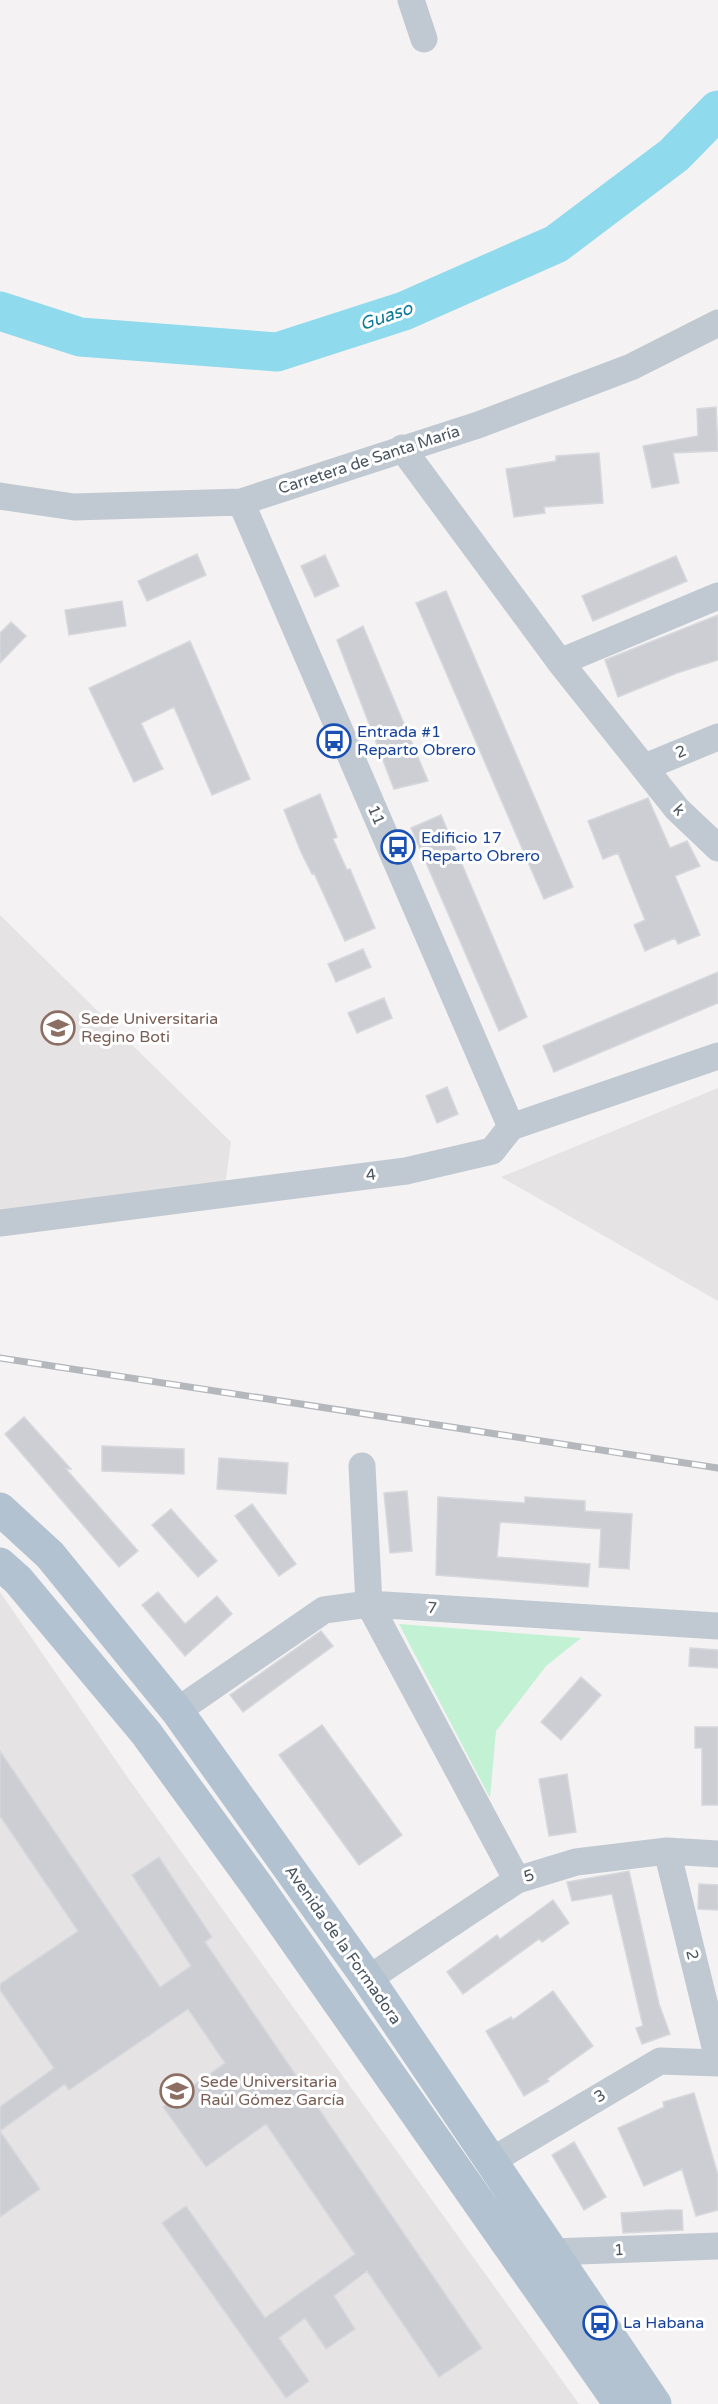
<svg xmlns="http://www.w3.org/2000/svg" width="718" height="2404" font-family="'Varela Round',sans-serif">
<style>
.education{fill:#e5e3e4}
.green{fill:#c2f1d4}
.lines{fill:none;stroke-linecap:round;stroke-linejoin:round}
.river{stroke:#8fdaed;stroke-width:39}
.building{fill:#ccced4;stroke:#d6d8dd;stroke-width:1.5}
.minor{stroke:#c0c9d1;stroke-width:27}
.major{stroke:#b2c2d0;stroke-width:33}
.rail-casing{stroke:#b4b7bc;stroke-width:7}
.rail{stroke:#fff;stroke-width:4.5;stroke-dasharray:14;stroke-linecap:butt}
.labels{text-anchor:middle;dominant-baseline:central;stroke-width:6;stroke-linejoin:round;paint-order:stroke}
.street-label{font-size:16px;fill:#495560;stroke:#fff}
.transit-label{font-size:16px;fill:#164399;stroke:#fff;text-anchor:start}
.education-label{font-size:16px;fill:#785e54;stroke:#fff;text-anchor:start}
.water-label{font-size:18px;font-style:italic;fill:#0d7c99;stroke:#fff}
</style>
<rect width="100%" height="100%" fill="#f4f2f2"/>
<!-- education -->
<path class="education" d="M 0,915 L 231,1142 L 225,1185 L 0,1213 Z
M 718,1088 L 718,1301 L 501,1177 Z
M 0,1592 L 128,1778 L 579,2404 L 0,2404 Z"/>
<!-- green -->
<path class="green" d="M 399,1624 L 581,1638 L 546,1666 L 496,1731 L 490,1798 Z"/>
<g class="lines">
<!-- river -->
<path class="river" d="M 0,311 L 80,337 L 277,352 L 404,311 L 556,244 L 674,155 L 718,110"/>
</g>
<!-- building -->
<path class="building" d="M 716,407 L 718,451 L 673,453 L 679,483 L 652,488 L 643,446 L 698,436 L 697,409 Z
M 599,453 L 603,503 L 544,507 L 545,513 L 514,517 L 506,469 L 556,461 L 556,456 Z
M 197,554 L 206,575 L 147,601 L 138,581 Z
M 325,555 L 339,586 L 315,597 L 301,566 Z
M 676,556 L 687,581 L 593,621 L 582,596 Z
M 446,591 L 573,887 L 544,899 L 416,603 Z
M 122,601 L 126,626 L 69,635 L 65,610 Z
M 718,615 L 718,660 L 677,673 L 618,697 L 605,660 Z
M 11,622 L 26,636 L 0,663 L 0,633 Z
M 363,626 L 428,781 L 394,789 L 337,640 Z
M 190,641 L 250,779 L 212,795 L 174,707 L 141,723 L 163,769 L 134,782 L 89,688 Z
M 320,794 L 337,837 L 333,839 L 347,870 L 350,869 L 375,928 L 345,941 L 314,873 L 312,874 L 301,852 L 284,810 Z
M 648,798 L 670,848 L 687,841 L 700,866 L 675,876 L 700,935 L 678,944 L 675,938 L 645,951 L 634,925 L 645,920 L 618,853 L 603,859 L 588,821 Z
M 441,815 L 527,1017 L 499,1031 L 411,828 Z
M 363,949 L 371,967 L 336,982 L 328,964 Z
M 718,972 L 718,1003 L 554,1072 L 543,1046 Z
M 384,998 L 392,1018 L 357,1033 L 348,1013 Z
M 447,1087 L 458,1114 L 437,1123 L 426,1096 Z
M 24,1417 L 71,1469 L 66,1469 L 138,1551 L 119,1567 L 5,1434 Z
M 102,1446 L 184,1449 L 184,1474 L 102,1471 Z
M 219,1458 L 288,1463 L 286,1494 L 217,1489 Z
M 407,1491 L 412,1551 L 390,1553 L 384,1493 Z
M 438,1497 L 525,1503 L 525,1497 L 585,1501 L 585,1511 L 632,1514 L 629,1569 L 599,1567 L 601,1529 L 500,1522 L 497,1557 L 590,1564 L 588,1587 L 436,1575 Z
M 252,1504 L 296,1564 L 279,1576 L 235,1516 Z
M 171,1509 L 217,1561 L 198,1577 L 152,1525 Z
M 158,1592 L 185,1624 L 217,1596 L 232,1614 L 185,1656 L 142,1605 Z
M 321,1631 L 333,1646 L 243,1712 L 230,1695 Z
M 690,1648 L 718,1650 L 718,1668 L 689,1666 Z
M 581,1677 L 601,1695 L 561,1740 L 541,1722 Z
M 322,1725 L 402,1835 L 359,1865 L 279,1755 Z
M 695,1727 L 718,1727 L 718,1805 L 702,1805 L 702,1748 L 695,1748 Z
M 0,1751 L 160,1987 L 191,1966 L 132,1875 L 159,1857 L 212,1937 L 205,1942 L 482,2348 L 439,2377 L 367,2271 L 334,2296 L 355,2329 L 326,2349 L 305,2318 L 279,2338 L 309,2381 L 286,2398 L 162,2223 L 186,2206 L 265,2318 L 355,2254 L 266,2124 L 206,2167 L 163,2107 L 225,2063 L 188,2009 L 69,2090 L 65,2084 L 0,2131 L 0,2107 L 54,2068 L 0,1990 L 0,1984 L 78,1931 L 0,1816 Z
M 567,1774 L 576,1832 L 549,1836 L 539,1779 Z
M 629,1871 L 659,2004 L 670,2034 L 642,2044 L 636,2028 L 643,2026 L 612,1894 L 572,1901 L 567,1882 Z
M 699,1884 L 718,1885 L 718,1910 L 698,1909 Z
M 553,1900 L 569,1923 L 542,1942 L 539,1939 L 463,1994 L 447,1972 L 497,1935 L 500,1939 Z
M 553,1991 L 593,2046 L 547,2079 L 549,2081 L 524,2096 L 486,2031 L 511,2017 L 513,2020 Z
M 694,2093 L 718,2175 L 718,2210 L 696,2216 L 682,2169 L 644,2186 L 618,2128 L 664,2107 L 663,2102 Z
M 0,2131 L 40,2189 L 0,2217 Z
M 574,2142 L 606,2197 L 584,2210 L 552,2155 Z
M 667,2210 L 682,2210 L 683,2230 L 623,2233 L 621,2213 Z"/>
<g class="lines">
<!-- minor -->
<path class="minor" d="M 411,0 L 424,39
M 402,448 L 560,662 L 677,809 L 718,848
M 0,496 L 74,507 L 241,502 L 478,425 L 631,367 L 718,323
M 241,502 L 511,1127
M 560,662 L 718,596
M 645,767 L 718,737
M 0,1223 L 406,1171 L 492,1151 L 511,1127 L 718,1056
M 362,1466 L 369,1604 L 517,1880
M 177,1711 L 324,1610 L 369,1604 L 718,1626
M 667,1851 L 718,2059
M 368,1979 L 517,1880 L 576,1862 L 667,1851 L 718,1854
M 491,2161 L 660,2061 L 718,2063
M 539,2260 L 552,2252 L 718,2246"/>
<!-- major -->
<path class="major" d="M 0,1509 L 50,1555 L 177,1711 L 368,1979 L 655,2404
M 0,1564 L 18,1580 L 146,1733 L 258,1887 L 620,2404"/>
<defs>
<path id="rail" d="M 0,1358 L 718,1468"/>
</defs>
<!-- rail casing -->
<use href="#rail" class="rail-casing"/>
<!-- rail -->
<use href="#rail" class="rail"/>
</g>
<!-- icons -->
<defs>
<symbol id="bus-ring" viewBox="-11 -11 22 22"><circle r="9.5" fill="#fff" stroke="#1a4fb4" stroke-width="1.5"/><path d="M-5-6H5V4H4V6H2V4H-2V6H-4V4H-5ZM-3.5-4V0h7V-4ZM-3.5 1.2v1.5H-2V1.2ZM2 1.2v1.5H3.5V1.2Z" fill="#1a4fb4"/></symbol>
<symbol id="university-ring" viewBox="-11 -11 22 22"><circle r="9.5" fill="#fff" stroke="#8d6e63" stroke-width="1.5"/><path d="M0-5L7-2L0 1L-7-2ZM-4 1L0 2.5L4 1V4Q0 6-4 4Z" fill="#8d6e63"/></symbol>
</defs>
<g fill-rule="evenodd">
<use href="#bus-ring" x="315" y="722" width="38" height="38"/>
<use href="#bus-ring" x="379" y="828" width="38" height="38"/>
<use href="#university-ring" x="39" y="1009" width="38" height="38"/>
<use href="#university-ring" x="158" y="2072" width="38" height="38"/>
<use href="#bus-ring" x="581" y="2304" width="38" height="38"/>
</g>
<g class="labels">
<!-- street labels -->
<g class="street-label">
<text transform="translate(369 460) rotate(-18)">Carretera de Santa María</text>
<text transform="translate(681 752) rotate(-23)">2</text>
<text transform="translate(679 810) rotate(47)">k</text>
<text transform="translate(376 815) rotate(67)">11</text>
<text transform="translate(371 1175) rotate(-7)">4</text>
<text transform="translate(432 1608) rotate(4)">7</text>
<text transform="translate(529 1876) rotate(-18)">5</text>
<text transform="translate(343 1945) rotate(55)">Avenida de la Formadora</text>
<text transform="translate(692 1955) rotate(76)">2</text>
<text transform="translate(600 2096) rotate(-31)">3</text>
<text transform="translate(619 2250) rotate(-2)">1</text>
</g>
<!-- transit labels -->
<g class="transit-label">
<text x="357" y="732">Entrada #1<tspan x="357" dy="18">Reparto Obrero</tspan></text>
<text x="421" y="838">Edificio 17<tspan x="421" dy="18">Reparto Obrero</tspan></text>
<text x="623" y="2323">La Habana</text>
</g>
<!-- education labels -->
<g class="education-label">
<text x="81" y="1019">Sede Universitaria<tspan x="81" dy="18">Regino Boti</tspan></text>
<text x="200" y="2082">Sede Universitaria<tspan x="200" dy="18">Raúl Gómez García</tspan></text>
</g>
<!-- water labels -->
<g class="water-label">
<text transform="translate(386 316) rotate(-19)">Guaso</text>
</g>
</g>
</svg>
